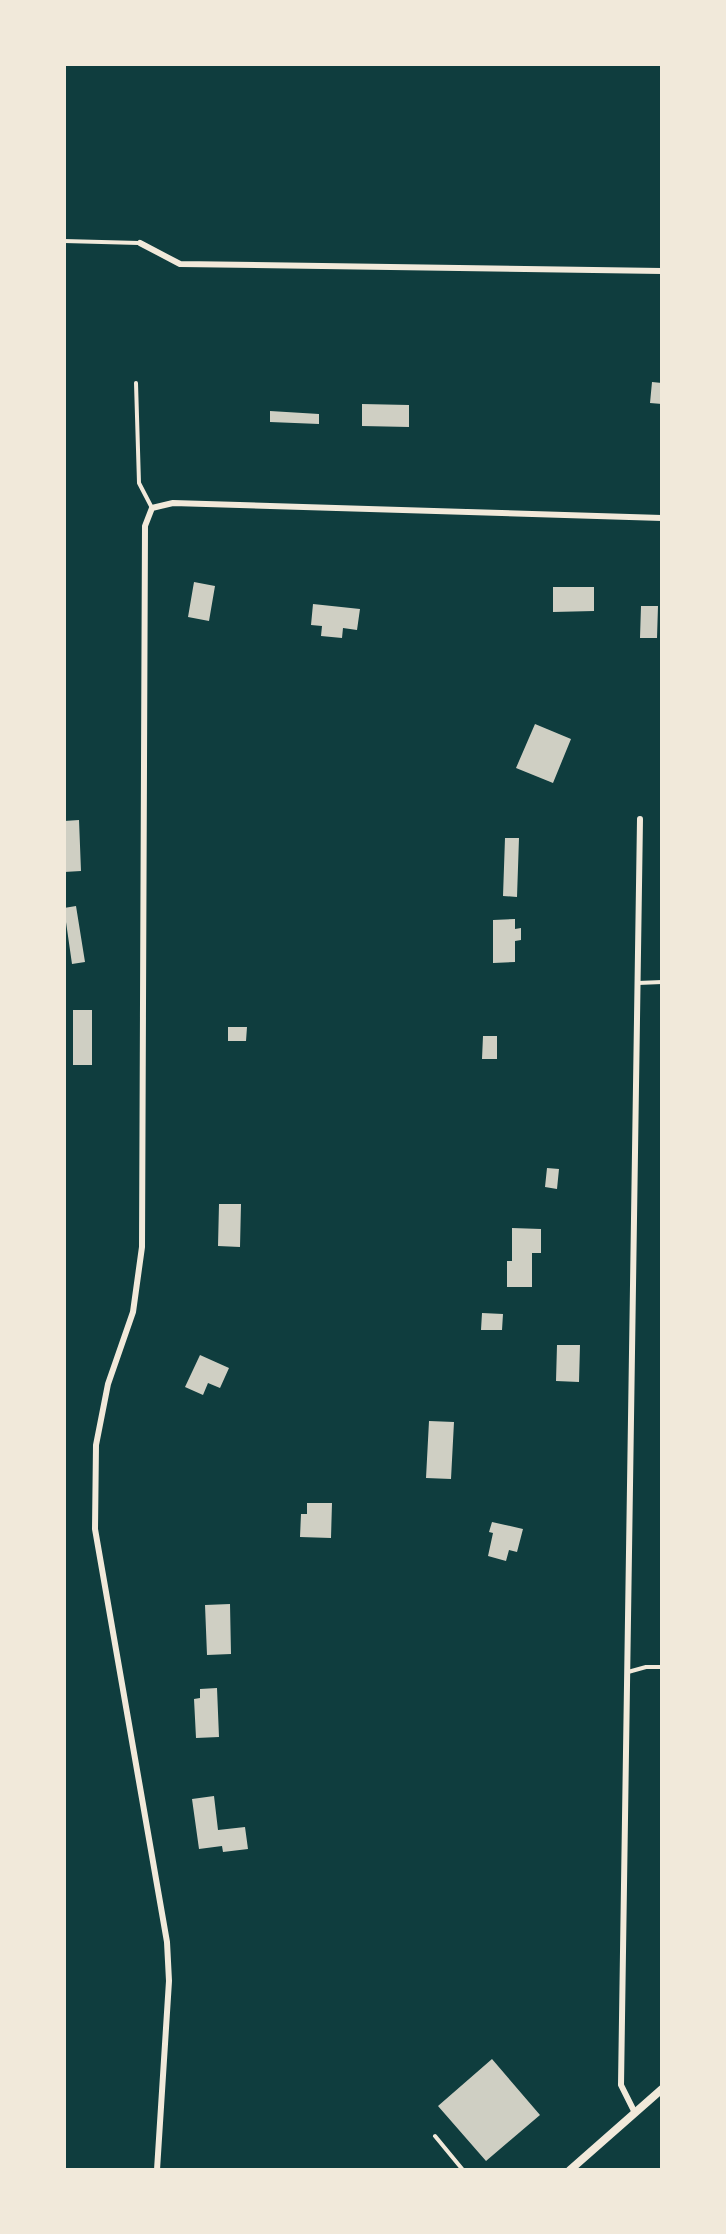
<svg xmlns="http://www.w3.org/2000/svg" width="726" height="2234" font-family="Raleway,sans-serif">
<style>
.building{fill:#cfcfc3}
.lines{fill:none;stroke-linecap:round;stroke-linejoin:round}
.service{stroke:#f1e9da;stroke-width:4}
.minor{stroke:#f1e9da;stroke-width:6}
.tertiary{stroke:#f1e9da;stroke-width:8}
</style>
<rect width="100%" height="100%" fill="#0f3d3e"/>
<!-- building -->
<path class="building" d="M 652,382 L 662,383 L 662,404 L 650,403 Z
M 362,404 L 409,405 L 409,427 L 362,426 Z
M 270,411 L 319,414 L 319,424 L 270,422 Z
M 194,582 L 215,586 L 209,621 L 188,617 Z
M 553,587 L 594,587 L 594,611 L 553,612 Z
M 313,604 L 360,609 L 357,630 L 343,628 L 342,638 L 321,636 L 322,626 L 311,625 Z
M 641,606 L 658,606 L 657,638 L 640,638 Z
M 535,724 L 571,739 L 553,783 L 516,768 Z
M 79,820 L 81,871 L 64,872 L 64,821 Z
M 505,838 L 519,838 L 517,897 L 503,896 Z
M 76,906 L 85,962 L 72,964 L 64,908 Z
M 515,919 L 515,929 L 521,928 L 521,940 L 515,941 L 515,962 L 493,963 L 493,920 Z
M 73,1010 L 92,1010 L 92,1065 L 73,1065 Z
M 228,1027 L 247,1027 L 246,1041 L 228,1041 Z
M 483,1036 L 497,1036 L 497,1059 L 482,1059 Z
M 547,1168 L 559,1169 L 557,1189 L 545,1187 Z
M 219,1204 L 241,1204 L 240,1247 L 218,1246 Z
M 512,1228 L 541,1229 L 541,1253 L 532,1253 L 532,1287 L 507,1287 L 507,1261 L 512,1261 Z
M 482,1313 L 503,1314 L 502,1330 L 481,1330 Z
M 557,1345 L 580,1345 L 579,1382 L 556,1381 Z
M 200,1355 L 229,1368 L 220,1388 L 208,1383 L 203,1395 L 185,1387 Z
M 429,1421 L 454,1422 L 451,1479 L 426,1478 Z
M 307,1503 L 332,1503 L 331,1538 L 300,1537 L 301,1514 L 307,1514 Z
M 492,1522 L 523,1529 L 517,1552 L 509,1550 L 506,1561 L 488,1556 L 493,1533 L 489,1532 Z
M 230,1604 L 231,1654 L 207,1655 L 205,1605 Z
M 217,1688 L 219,1737 L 196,1738 L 194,1699 L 200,1698 L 200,1689 Z
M 214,1796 L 218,1830 L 245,1827 L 248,1849 L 223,1852 L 222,1846 L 199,1849 L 192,1799 Z
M 492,2059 L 540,2115 L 486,2161 L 438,2106 Z"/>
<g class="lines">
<!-- service -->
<path class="service" d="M 64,241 L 139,243
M 136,383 L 139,483 L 152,508
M 638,983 L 662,982
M 628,1672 L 646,1667 L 662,1667
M 435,2136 L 463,2170"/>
<!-- minor -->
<path class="minor" d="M 140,243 L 180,264 L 662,271
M 635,2113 L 621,2085 L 640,819
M 157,2170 L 169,1981 L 167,1942 L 95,1529 L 96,1445 L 108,1384 L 133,1312 L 142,1247 L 145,526 L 152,508 L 173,503 L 662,518"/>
<!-- tertiary -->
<path class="tertiary" d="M 570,2170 L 662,2089"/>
</g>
<!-- border -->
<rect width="726" height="2234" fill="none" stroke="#f1e9da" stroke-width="132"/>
</svg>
